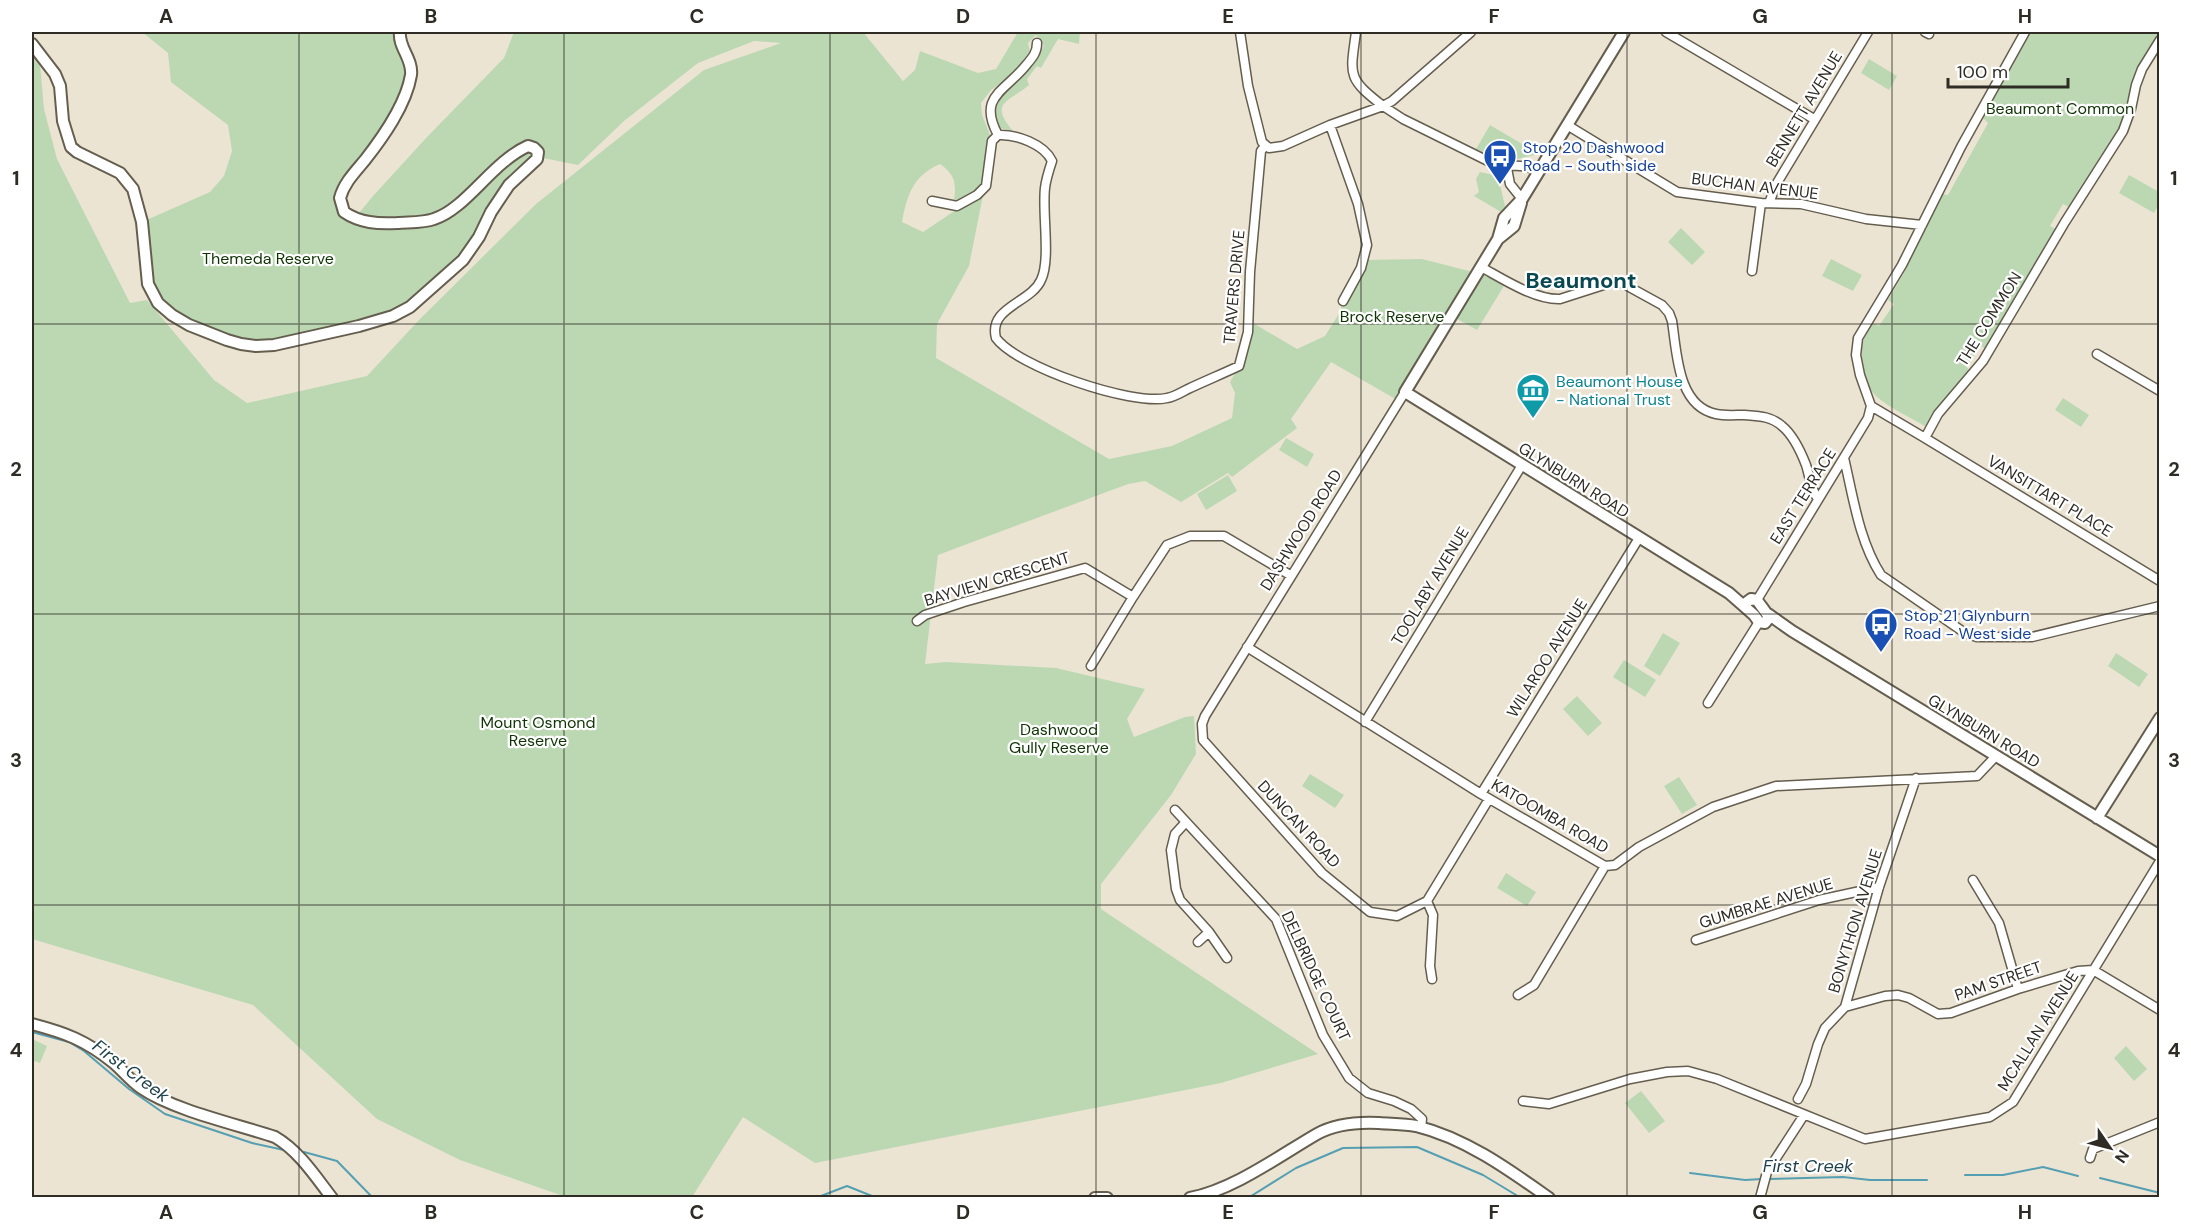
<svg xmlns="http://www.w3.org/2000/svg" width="2191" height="1229" font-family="'DM Sans',sans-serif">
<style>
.green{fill:#bbd8b3}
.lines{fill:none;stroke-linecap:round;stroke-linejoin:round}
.stream{stroke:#559fb2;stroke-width:2}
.minor-casing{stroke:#655e4f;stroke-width:11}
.tertiary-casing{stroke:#655e4f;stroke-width:14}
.minor{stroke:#fff;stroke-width:8}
.tertiary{stroke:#fff;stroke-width:10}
.grid{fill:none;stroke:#2f2c25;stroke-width:1.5;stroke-opacity:0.55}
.labels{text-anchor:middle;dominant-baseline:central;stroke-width:4.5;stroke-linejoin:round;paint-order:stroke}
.park-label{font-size:16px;fill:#0f3403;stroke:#fff}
.street-label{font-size:16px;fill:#2f2c25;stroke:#fff}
.transit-label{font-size:16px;fill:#164399;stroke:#fff;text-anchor:start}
.culture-label{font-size:16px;fill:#0d838f;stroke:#fff;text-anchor:start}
.water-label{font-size:18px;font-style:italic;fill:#1e414a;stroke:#fff}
.district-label{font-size:22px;font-weight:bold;fill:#094851;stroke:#fff}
.neatline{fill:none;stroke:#2f2c25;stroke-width:2}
.grid-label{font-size:20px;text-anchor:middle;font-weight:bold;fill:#2f2c25}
</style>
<rect width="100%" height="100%" fill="#ece4d3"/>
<!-- green -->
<path class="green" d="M 142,32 L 400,32 L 405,49 L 407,90 L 340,198 L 355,218 L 373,196 L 428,136 L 504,58 L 514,32 L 863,32 L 903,81 L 915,70 L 920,51 L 978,73 L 996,69 L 1018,32 L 1080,32 L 1079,44 L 1058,39 L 1041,68 L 1037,66 L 1027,79 L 1029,85 C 1009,102 989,102 1012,130 L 997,128 L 993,101 C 1013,85 1030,67 1044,46 L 1041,40 L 1036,35 L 1028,43 L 1030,52 L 1010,77 L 991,90 L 981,103 L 982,115 L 990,135 L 984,184 L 979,190 L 957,204 L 954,202 C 956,184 956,175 940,164 C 913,176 907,195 902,222 L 923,232 L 980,194 L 983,195 L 969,266 L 937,324 L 936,358 L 1109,459 L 1172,446 L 1232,418 L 1235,393 L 1230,382 L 1239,366 L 1248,320 L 1297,349 L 1325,336 L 1340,312 L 1343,301 L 1363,260 L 1422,259 L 1477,273 L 1481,267 L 1507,281 L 1477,330 L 1452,316 L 1399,401 L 1331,362 L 1291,419 L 1297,428 L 1232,477 L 1228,473 L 1181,502 L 1145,481 L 1128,484 L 938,555 L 925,664 L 946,662 L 1056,668 L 1145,689 L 1127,719 L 1134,737 L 1185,717 L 1194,716 L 1196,754 L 1171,795 L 1101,884 L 1101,909 L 1318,1054 L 1221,1083 L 815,1163 L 743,1117 L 692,1197 L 566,1197 L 460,1160 L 377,1119 L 253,1005 L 32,939 L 32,44 L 39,53 L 44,109 L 57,159 L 130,303 L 147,300 L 214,380 L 247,403 L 367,376 L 419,320 L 536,204 L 704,70 L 781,43 L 754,41 L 698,63 L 624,121 L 578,165 L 538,157 L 518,175 L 463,260 L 393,316 L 256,346 L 201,331 L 152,294 L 142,222 L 210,192 L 224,176 L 232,151 L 228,125 L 171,82 L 168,53 Z
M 2031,32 L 2159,32 L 2159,37 L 2114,142 L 2069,207 L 2063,204 L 2050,226 L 2056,229 L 1986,349 L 1981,346 L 1966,366 L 1970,371 L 1937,408 L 1926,427 C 1910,417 1891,409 1877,397 C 1858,380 1856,341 1873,323 L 1879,326 L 1894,304 L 1888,300 L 1904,273 L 1942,194 L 1948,195 L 1988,123 L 1983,118 Z
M 1869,59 L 1897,76 L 1889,90 L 1861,73 Z
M 1490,125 L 1536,152 L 1535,155 L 1509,161 L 1497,158 L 1476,149 Z
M 1480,172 L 1498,176 L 1505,206 L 1501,212 L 1474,196 L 1479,192 L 1476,179 Z
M 2129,175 L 2159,192 L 2159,204 L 2154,213 L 2119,193 Z
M 1681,228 L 1705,252 L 1692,265 L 1668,242 Z
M 1831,259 L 1862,275 L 1853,291 L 1822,276 Z
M 2063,398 L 2089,415 L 2081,427 L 2055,410 Z
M 1286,438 L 1314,454 L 1307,467 L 1279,450 Z
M 1228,475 L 1237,491 L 1206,510 L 1197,494 Z
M 1663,633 L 1680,643 L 1660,676 L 1644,666 Z
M 2116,653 L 2148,674 L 2139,687 L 2108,666 Z
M 1624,660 L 1656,680 L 1645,697 L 1613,677 Z
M 1577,696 L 1602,723 L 1588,736 L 1563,709 Z
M 1310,774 L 1344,795 L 1335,808 L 1302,786 Z
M 1679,777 L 1697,805 L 1682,814 L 1664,786 Z
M 1506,873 L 1536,892 L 1527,906 L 1497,888 Z
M 32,1039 L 47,1046 L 40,1063 L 32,1060 Z
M 2126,1046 L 2147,1069 L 2134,1081 L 2114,1058 Z
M 1641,1091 L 1665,1121 L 1649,1133 L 1625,1103 Z"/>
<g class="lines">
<!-- stream -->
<path class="stream" d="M 32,1032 L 69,1042 L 84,1051 L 129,1089 L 165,1114 L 252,1143 L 284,1150
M 304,1152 L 337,1161 L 373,1198
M 1690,1173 L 1745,1180 L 1762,1179
M 1965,1175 L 2003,1175 L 2043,1167 L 2078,1176
M 2100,1178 L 2160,1193
M 1768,1179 L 1843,1177 L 1870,1180 L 1927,1180
M 821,1196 L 847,1186 L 877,1198
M 1248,1198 L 1296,1168 L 1343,1148 L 1417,1147 L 1483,1175 L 1521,1198"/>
<defs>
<path id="minor" d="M 1240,32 L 1248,86 L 1262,142 L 1269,148 L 1283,146 L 1330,125 L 1383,106 L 1403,119 L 1492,163 C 1513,170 1518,160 1538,172
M 1356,32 C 1350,76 1347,78 1383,106 L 1392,101 L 1471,32
M 1666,32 L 1814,119
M 1925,32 L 1929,34
M 2025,32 L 1961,147 L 1902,265 L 1858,338 L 1856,355 L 1860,375 L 1871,406 L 1925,438 L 1938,414 L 1983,361 L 2065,222 L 2123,131 L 2131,109 L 2136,85 L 2142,69 L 2160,40
M 1330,125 L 1358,204 L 1367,245 L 1361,268 L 1343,301
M 1567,125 L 1677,192 L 1761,203 L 1801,204 L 1866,219 L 1922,225
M 998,135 C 977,96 1005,92 1027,64 C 1033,57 1037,52 1037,43
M 1507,168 L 1510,184 L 1522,199
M 932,201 L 957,206 L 977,195 L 986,186 L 992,141 L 998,135 C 1016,134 1044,144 1052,161 C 1049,170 1046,179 1045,188 C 1042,213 1051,260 1041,280 C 1031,303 988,307 996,338 C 1017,367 1132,406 1167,398 C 1174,397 1182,392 1188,389 C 1205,381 1222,374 1239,366 L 1248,332 L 1250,272 L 1261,151 L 1265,146
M 1769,203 L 1777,183 L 1868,32
M 1481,267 C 1503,279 1535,300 1560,299 L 1613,282 L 1622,283 L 1662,305 L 1669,313 L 1672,321 C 1677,352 1677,406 1716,414 C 1725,416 1735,415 1744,415 C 1758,416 1771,416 1782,426 C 1793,435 1801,452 1806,465 C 1810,477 1810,488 1818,499
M 1752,271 L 1761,203
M 2097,354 L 2160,391
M 1405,392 L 1205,716 L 1202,724 L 1203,740 L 1322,873 L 1370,912 L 1397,916 L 1427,901 L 1489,799
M 1925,438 L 2160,581
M 1844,458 C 1853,496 1859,541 1881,575 L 1965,633 L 1977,637 L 2032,637 L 2160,606
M 1757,600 L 1868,418 L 1871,406
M 917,621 L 925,615 L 964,602 L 1085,568 L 1133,597 L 1167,545 L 1190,536 L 1224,536 L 1290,575
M 1247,647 L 1481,794 L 1605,866 L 1615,865 L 1639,847 L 1713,807 L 1776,786 L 1977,776 L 1996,756
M 1091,666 L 1133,597
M 1708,703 L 1759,622
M 1365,722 L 1522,465
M 1481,794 L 1639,538
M 1175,810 L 1276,919 L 1323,1035 L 1349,1078 L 1368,1093 L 1394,1101 L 1411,1109 L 1422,1119 L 1421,1128
M 1186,822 L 1175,834 L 1171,850 L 1176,889 L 1180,900 L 1209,932 L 1227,958
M 1973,880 L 1999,923 L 2018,989
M 1427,901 L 1433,915 L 1430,966 L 1432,979
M 1696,940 L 1819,900 L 1879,887
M 1198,942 L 1209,932
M 1518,995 L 1534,985 L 1605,866
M 1845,1007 L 1885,996 L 1898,995 L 1909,998 L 1938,1014 L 1951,1013 L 2018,989 L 2078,971 L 2093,970 L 2160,1010
M 1798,1099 L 1806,1084 L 1818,1044 L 1825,1028 L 1845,1007 L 1879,887 L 1916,778
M 1523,1101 L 1549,1104 L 1630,1079 L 1667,1072 L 1688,1071 L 1717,1079 L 1865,1139 L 1990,1117 L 2013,1102 L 2160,861
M 2090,1158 L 2093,1149 L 2160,1122
M 1760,1198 L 1767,1172 L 1804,1115"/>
<path id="tertiary" d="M 1624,32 L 1522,199 L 1504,218 L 1498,239 L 1405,392 L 1729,593 L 1745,607
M 32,44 L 55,74 L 60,86 L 63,121 L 71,147 L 77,152 L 120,173 L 133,189 L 142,222 L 148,284 L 158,303 L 172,315 L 189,325 L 227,340 L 241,344 L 256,346 L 274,345 L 359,326 L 393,316 L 410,307 L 463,260 L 479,237 L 491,212 L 509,185 L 537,159 L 538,152 L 534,148 L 528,146 C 492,162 466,209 434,219 C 423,223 409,222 397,223 C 378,224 360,223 344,212 L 340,198 C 344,183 355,172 365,160 C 383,137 406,105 411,75 C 413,59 398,47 400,32
M 1498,239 L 1514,226 L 1521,203
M 1751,599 L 1757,600 C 1760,605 1768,614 1769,618 L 1765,623 L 1759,622 L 1754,615 L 1745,607 L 1747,602 Z
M 1768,614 L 1792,631 L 2160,856
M 2097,818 L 2160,718
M 32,1024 C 66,1033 85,1040 114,1063 C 123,1071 131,1081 141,1088 C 173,1110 236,1124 275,1137 C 299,1151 315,1176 332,1198
M 1095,1198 L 1107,1198
M 1190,1198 C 1233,1190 1279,1156 1317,1134 C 1335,1124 1359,1122 1379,1123 C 1391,1124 1404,1124 1416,1126 C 1465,1138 1508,1169 1549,1198"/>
</defs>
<!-- minor casing -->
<use href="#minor" class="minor-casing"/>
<!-- tertiary casing -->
<use href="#tertiary" class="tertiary-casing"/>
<!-- minor -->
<use href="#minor" class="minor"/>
<!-- tertiary -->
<use href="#tertiary" class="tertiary"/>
</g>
<!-- grid -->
<path class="grid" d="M 299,32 L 299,1198M 564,32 L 564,1198M 830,32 L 830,1198M 1096,32 L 1096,1198M 1361,32 L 1361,1198M 1627,32 L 1627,1198M 1892,32 L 1892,1198M 32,324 L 2160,324M 32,614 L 2160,614M 32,905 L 2160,905"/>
<!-- icons -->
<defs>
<symbol id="bus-pin" viewBox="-11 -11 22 30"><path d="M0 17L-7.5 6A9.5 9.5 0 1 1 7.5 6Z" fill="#1a4fb4" stroke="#fff"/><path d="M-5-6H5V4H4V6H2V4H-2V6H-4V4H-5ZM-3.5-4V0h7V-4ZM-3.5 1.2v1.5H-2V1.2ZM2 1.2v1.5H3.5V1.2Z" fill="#fff"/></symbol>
<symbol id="museum-pin" viewBox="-11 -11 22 30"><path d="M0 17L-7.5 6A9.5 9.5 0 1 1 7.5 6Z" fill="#0f9aa8" stroke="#fff"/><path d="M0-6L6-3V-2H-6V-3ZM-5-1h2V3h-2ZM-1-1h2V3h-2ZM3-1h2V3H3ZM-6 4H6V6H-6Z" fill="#fff"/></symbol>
</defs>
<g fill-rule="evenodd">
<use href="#bus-pin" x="1481" y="137" width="38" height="52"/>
<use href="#museum-pin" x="1514" y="371" width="38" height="52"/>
<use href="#bus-pin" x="1862" y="605" width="38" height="52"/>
</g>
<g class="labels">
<!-- park labels -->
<g class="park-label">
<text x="2060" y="108">Beaumont Common</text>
<text x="268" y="258">Themeda Reserve</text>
<text x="1392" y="316">Brock Reserve</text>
<text x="538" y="722">Mount Osmond<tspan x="538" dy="18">Reserve</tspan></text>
<text x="1059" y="729">Dashwood<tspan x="1059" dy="18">Gully Reserve</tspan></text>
</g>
<!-- street labels -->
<g class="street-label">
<text transform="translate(1804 109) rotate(-59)">BENNETT AVENUE</text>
<text transform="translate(1755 186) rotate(7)">BUCHAN AVENUE</text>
<text transform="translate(1234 287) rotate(-85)">TRAVERS DRIVE</text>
<text transform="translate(1989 319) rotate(-58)">THE COMMON</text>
<text transform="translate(1574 480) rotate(32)">GLYNBURN ROAD</text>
<text transform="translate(1803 496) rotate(-58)">EAST TERRACE</text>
<text transform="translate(2050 496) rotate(31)">VANSITTART PLACE</text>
<text transform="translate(1301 530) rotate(-58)">DASHWOOD ROAD</text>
<text transform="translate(997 579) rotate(-17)">BAYVIEW CRESCENT</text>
<text transform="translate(1430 586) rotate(-59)">TOOLABY AVENUE</text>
<text transform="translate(1547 658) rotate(-58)">WILAROO AVENUE</text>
<text transform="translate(1984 731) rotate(31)">GLYNBURN ROAD</text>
<text transform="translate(1550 816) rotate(30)">KATOOMBA ROAD</text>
<text transform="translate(1299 824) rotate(47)">DUNCAN ROAD</text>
<text transform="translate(1766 903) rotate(-17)">GUMBRAE AVENUE</text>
<text transform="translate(1855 921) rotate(-73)">BONYTHON AVENUE</text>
<text transform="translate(1316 976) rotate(65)">DELBRIDGE COURT</text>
<text transform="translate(1998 981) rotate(-19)">PAM STREET</text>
<text transform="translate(2038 1031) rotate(-58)">MCALLAN AVENUE</text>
</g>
<!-- transit labels -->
<g class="transit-label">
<text x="1523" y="147">Stop 20 Dashwood<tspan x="1523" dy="18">Road - South side</tspan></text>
<text x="1904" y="615">Stop 21 Glynburn<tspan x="1904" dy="18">Road - West side</tspan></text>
</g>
<!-- culture labels -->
<g class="culture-label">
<text x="1556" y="381">Beaumont House<tspan x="1556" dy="18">- National Trust</tspan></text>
</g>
<!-- water labels -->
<g class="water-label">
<text transform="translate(131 1071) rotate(37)">First Creek</text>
<text x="1808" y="1166">First Creek</text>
</g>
<!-- district labels -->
<g class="district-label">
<text x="1581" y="280">Beaumont</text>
</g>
</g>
<!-- border -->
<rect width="2191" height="1229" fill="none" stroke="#ffffff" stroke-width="66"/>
<!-- north arrow -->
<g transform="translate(2110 1148) rotate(125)" stroke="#ffffff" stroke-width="4.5" paint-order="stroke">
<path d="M0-4.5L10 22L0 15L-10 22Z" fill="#2f2c25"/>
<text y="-9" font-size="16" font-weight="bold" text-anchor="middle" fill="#2f2c25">N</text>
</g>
<!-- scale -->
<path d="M1948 78v9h120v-9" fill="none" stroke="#2f2c25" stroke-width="3"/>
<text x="1957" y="78" font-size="18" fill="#2f2c25" stroke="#ffffff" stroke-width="4.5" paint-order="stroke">100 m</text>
<rect x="33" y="33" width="2125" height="1163" class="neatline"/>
<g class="grid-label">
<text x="166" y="23">A</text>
<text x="431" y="23">B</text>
<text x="697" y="23">C</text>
<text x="963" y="23">D</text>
<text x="1228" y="23">E</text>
<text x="1494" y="23">F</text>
<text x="1760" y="23">G</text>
<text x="2025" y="23">H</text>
<text x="16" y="185">1</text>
<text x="2174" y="185">1</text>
<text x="16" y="476">2</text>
<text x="2174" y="476">2</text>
<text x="16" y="767">3</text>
<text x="2174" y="767">3</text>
<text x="16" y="1057">4</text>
<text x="2174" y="1057">4</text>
<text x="166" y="1219">A</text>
<text x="431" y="1219">B</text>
<text x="697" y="1219">C</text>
<text x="963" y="1219">D</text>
<text x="1228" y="1219">E</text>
<text x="1494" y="1219">F</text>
<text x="1760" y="1219">G</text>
<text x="2025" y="1219">H</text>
</g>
</svg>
